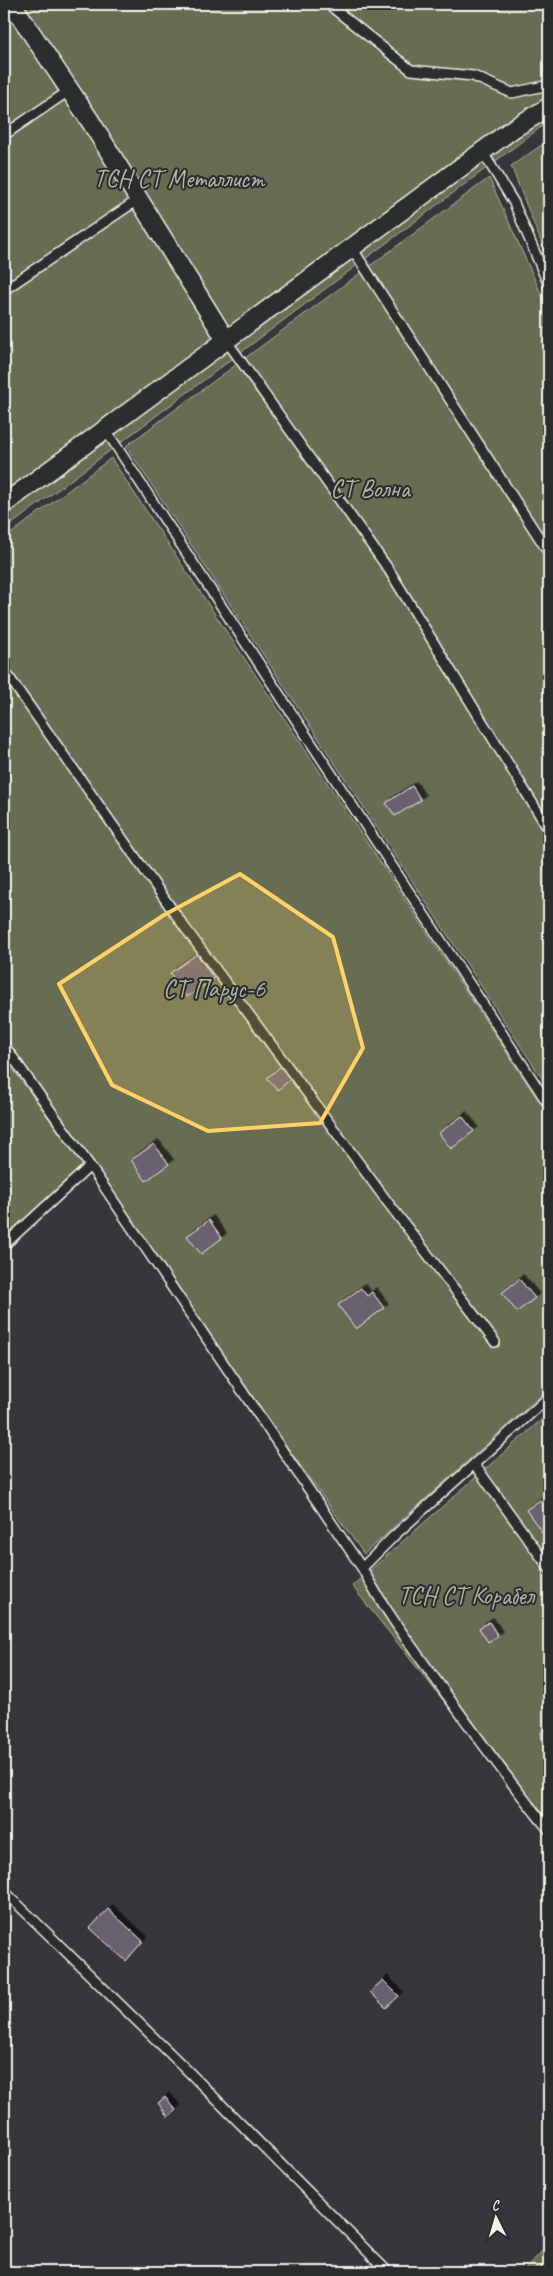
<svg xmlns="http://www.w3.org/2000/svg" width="553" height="2276" font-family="Caveat,sans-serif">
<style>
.green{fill:#666d53;stroke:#adaf9e}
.building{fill:#696070;stroke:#f4f1e8;filter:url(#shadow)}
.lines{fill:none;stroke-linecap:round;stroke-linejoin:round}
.lane-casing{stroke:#f4f1e8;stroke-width:12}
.street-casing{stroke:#f4f1e8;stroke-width:21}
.lane{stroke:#2a2d2e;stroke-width:9}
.street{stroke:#2a2d2e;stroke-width:18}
.marked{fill:#ffd166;fill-opacity:0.2;stroke:#ffd166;stroke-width:4;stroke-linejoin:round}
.labels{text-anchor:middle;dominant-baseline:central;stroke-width:4;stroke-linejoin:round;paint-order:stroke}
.park-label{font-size:25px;fill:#b4b6a5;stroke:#2a2d2e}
</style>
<defs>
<filter id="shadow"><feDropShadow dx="4.5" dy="-4.5" stdDeviation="0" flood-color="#0009"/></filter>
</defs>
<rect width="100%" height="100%" fill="#37373b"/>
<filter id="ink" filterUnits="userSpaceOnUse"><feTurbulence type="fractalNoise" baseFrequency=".02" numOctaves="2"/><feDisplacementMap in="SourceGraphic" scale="10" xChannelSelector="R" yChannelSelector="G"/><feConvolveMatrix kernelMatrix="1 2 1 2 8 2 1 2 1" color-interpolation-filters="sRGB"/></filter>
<g filter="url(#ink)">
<!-- green -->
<path class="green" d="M 4,4 L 549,4 L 549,121 L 4,530 Z
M 549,140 L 549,262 L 511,166 Z
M 489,178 L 549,311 L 549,1089 L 126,446 Z
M 111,458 L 549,1116 L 549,1388 L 364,1554 L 4,1053 L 4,539 Z
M 4,1057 L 83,1165 L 4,1237 Z
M 549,1413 L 549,1833 L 352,1586 Z
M 549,2243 L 549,2272 L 523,2272 Z"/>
<!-- building -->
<path class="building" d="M 412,786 L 421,800 L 395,816 L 386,803 Z
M 197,954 L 214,979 L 187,997 L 170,973 Z
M 281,1066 L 292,1078 L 278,1090 L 267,1078 Z
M 462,1116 L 474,1131 L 451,1149 L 439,1133 Z
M 154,1144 L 169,1164 L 146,1181 L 131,1160 Z
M 209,1220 L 222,1238 L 201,1254 L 187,1236 Z
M 519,1279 L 535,1298 L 517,1312 L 502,1293 Z
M 361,1288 L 367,1296 L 372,1292 L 384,1308 L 356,1329 L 338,1305 Z
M 540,1500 L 549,1513 L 549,1527 L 542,1532 L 526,1510 Z
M 489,1622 L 498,1636 L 488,1642 L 479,1628 Z
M 549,1726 L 549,1747 L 542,1741 L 541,1732 Z
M 108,1909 L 143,1941 L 126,1961 L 90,1928 Z
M 383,1980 L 399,1996 L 386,2008 L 370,1992 Z
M 165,2097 L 176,2110 L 168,2117 L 158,2103 Z"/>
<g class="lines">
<defs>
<path id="lane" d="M 328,4 L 411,70 L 473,76 L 512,93 L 549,85
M 4,135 L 70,90
M 482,151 L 514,203 L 549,286
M 352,248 L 549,553
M 4,290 L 139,199
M 226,340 L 389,570 L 549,830
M 105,429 L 549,1105
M 4,670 L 183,925 L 389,1204 L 495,1342
M 4,1045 L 90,1166 L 362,1568
M 4,1245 L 90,1166
M 549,1397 L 395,1535 L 362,1568 C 383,1608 410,1644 436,1680 C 473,1731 509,1782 549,1830
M 474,1464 L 549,1568
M 4,1891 L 188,2071 L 388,2272
M 545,2272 L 549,2268"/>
<path id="street" d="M 12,4 L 89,119 L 226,340
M 4,504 L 514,128 L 549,107"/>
</defs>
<!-- lane casing -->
<use href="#lane" class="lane-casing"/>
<!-- street casing -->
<use href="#street" class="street-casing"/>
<!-- lane -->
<use href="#lane" class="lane"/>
<!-- street -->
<use href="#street" class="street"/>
</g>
</g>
<!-- marked area -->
<path class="marked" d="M 240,874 L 333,937 L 363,1048 L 320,1123 L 208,1131 L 112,1085 L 59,984 L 164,915 Z"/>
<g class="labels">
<!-- park labels -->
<g class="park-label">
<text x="179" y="179">ТСН СТ Металлист</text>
<text x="370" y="489">СТ Волна</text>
<text x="214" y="989">СТ Парус-6</text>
<text x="466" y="1596">ТСН СТ Корабел</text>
</g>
</g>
<!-- margin -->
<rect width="553" height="2276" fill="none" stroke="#2a2d2e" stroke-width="20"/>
<rect x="10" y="10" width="533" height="2256" fill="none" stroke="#f4f1e8" stroke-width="2" filter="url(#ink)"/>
<!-- north arrow -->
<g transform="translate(496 2218) rotate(355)" stroke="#2a2d2e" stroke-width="4" paint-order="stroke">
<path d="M0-4L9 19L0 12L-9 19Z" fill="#f4f1e8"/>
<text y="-8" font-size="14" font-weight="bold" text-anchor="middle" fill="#f4f1e8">С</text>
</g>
</svg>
